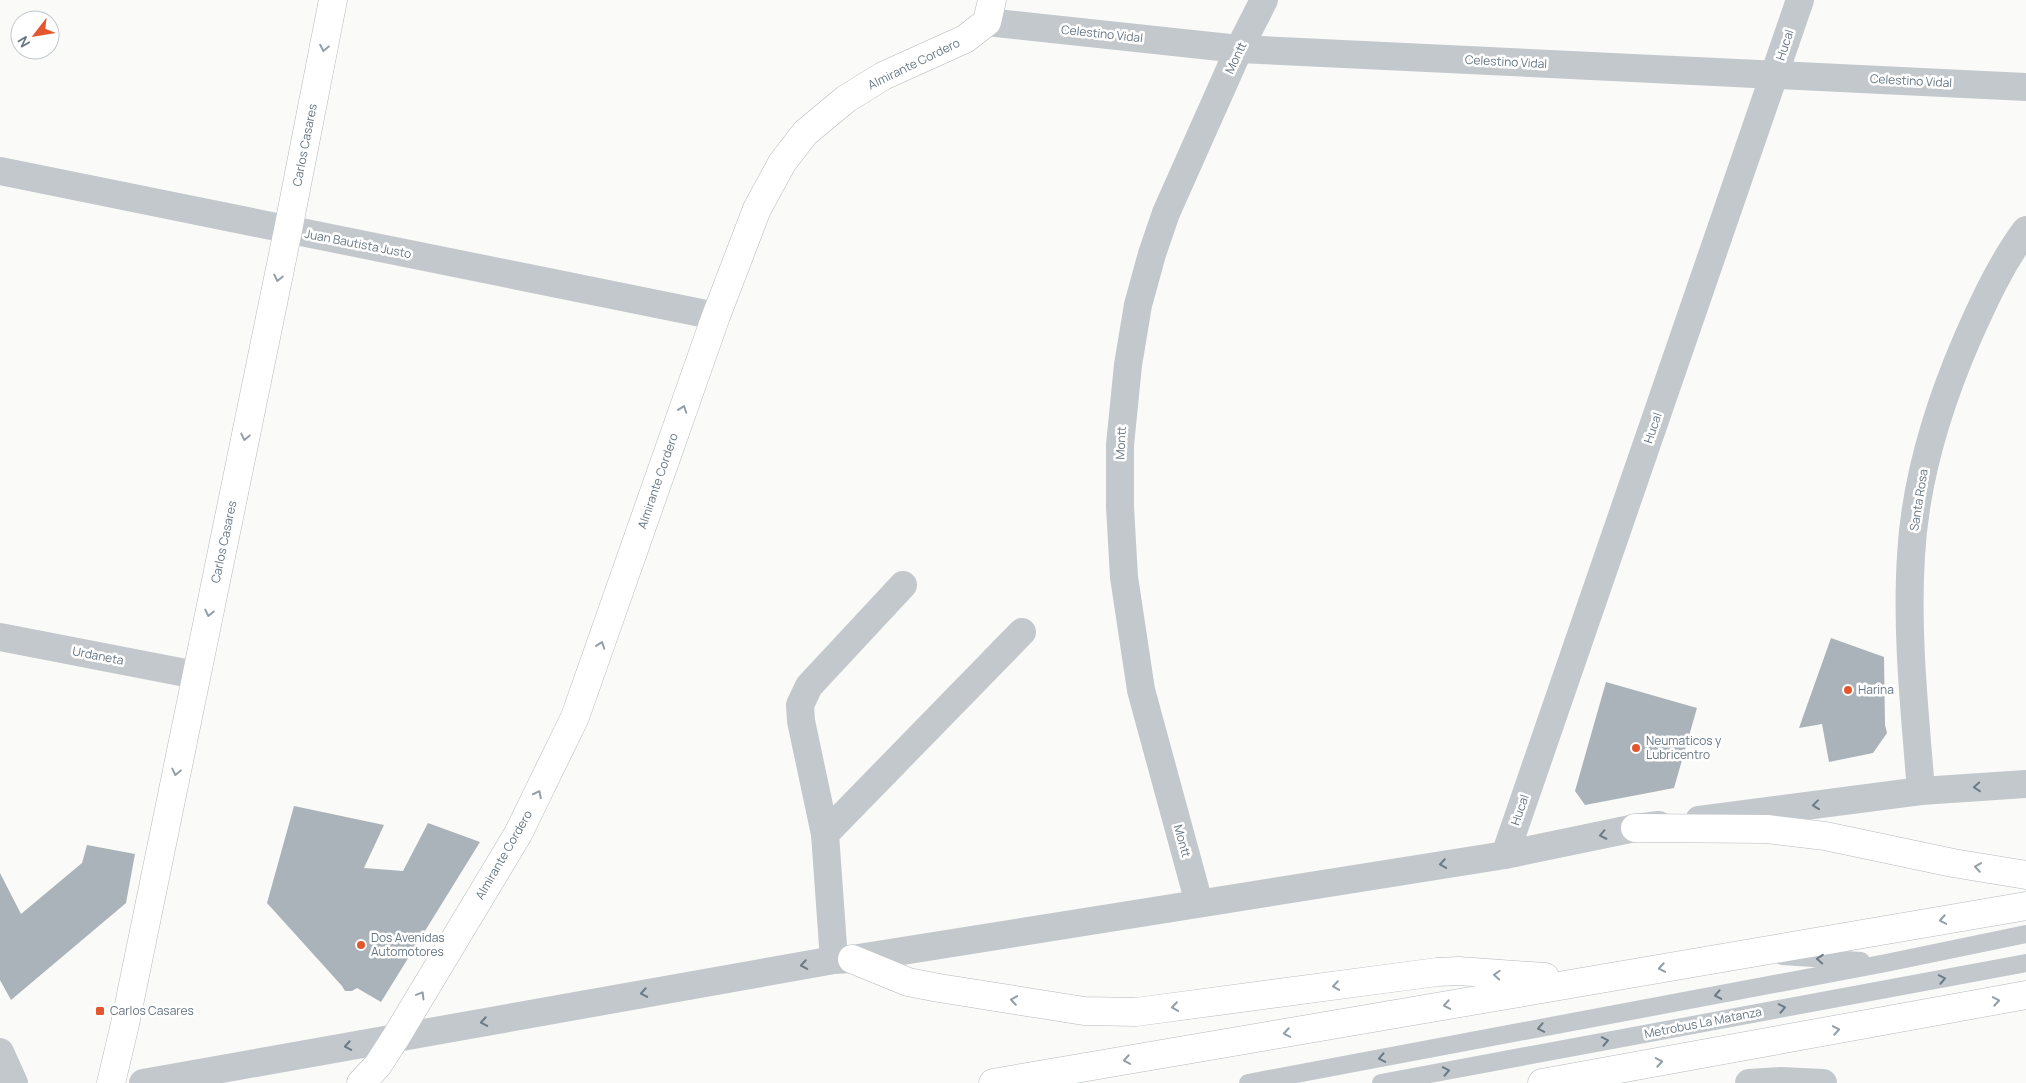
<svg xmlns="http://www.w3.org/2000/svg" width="2026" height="1083" viewBox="0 0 2026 1083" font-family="Manrope,sans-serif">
  <rect width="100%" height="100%" fill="#fafaf8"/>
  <g fill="#aab3b9">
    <path d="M1831,638L1884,657L1885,725L1887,733L1873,753L1829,762L1822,724L1799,728Z"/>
    <path d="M1606,682L1697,708L1674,788L1585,805L1575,791Z"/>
    <path d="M294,806L384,825L364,868L403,871L428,823L480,842L381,1002L357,988L352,991H345L342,986L267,903Z"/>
    <path d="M87,845L135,854L126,903L11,1000L0,980V873L21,914L82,863Z"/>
  </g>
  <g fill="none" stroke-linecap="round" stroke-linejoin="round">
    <g stroke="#b5babe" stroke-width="29">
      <g id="primary">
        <path d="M111,1083L125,1024L288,230L333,0"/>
        <path d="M361,1083L378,1065L396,1037L518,834L575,717L716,316L757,209L782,163L805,133L846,99L883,76L965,39L987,22L992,0"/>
      </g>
    </g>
    <g stroke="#b4b9bd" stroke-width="29">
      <g id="trunk">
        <path d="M1635,828L1767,829L1825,836L1953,863L2026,875"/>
        <path d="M852,959L908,982L939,988L1084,1011L1136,1012L1437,972L1459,971L1545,977"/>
        <path d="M993,1083L2026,906"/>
        <path d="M1542,1083L2026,995"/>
      </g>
    </g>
    <g stroke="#c3c8cc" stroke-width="18">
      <path d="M1782,956L1861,961"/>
      <path d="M1248,1083L1886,963L2026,934"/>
      <path d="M1381,1083L2026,963"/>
    </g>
    <g stroke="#c3c8cc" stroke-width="28">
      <path d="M987,22L1239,49L2026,87"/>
      <path d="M0,171L716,316"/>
      <path d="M0,637L196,675"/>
      <path d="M1921,791C1915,713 1906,634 1911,556C1915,480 1938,406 1968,337C1984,301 2002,262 2026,230"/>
      <path d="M825,834L1022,632"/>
      <path d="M1505,855L1800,0"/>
      <path d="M1199,903L1141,690L1124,577L1120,507V445L1128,365L1138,305L1152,254L1166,213L1239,49L1264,0"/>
      <path d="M834,960L825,834L801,721L800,705L809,686L903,585"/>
      <path d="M0,1052L14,1083"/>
    </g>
    <g stroke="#c3c8cc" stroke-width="28">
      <path d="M1699,820L1921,791L2026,784"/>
      <path d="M143,1083L834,960L852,959L1505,855L1635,828L1659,825"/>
      <path d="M1749,1083L1781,1081L1823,1083"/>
    </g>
    <use href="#primary" stroke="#fff" stroke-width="28"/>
    <use href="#trunk" stroke="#fff" stroke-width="28"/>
  </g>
  <defs><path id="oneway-chevron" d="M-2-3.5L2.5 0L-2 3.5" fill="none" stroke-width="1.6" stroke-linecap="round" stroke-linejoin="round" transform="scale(1.25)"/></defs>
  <g stroke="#939fa8">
    <use href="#oneway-chevron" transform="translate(324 48) rotate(101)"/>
    <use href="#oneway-chevron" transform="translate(278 278) rotate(102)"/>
    <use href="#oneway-chevron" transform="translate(683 409) rotate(-71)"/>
    <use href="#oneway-chevron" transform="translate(245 437) rotate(102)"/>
    <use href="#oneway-chevron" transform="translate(209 613) rotate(102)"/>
    <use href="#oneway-chevron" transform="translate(601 645) rotate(-71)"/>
    <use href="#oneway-chevron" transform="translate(176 772) rotate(102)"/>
    <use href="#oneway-chevron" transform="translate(538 794) rotate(-63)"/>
    <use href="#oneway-chevron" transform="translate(1978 867) rotate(-171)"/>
    <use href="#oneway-chevron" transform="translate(1943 920) rotate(170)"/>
    <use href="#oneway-chevron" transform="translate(1662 968) rotate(170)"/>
    <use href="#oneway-chevron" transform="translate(1497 975) rotate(-177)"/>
    <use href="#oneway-chevron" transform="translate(1336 986) rotate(172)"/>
    <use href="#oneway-chevron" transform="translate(421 995) rotate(-59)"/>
    <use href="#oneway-chevron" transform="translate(1014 1000) rotate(-171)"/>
    <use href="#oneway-chevron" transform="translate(1996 1001) rotate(-10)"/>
    <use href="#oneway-chevron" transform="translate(1447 1005) rotate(170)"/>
    <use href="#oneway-chevron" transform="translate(1175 1007) rotate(172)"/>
    <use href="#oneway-chevron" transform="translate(1836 1030) rotate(-10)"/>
    <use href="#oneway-chevron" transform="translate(1287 1033) rotate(170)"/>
    <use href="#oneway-chevron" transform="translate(1127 1060) rotate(170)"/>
    <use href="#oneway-chevron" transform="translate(1659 1062) rotate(-10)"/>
  </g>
  <g stroke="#6a7a87">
    <use href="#oneway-chevron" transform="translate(1977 787) rotate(176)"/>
    <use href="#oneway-chevron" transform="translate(1816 805) rotate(173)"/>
    <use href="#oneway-chevron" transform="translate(1603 835) rotate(168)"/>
    <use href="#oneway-chevron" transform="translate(1443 864) rotate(171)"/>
    <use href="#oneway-chevron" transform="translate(1820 959) rotate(-176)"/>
    <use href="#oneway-chevron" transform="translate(804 965) rotate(170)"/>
    <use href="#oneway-chevron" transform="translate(1942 979) rotate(-11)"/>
    <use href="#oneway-chevron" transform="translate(644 993) rotate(170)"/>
    <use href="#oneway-chevron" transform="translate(1718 995) rotate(169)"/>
    <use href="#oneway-chevron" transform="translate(1782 1008) rotate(-11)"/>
    <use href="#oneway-chevron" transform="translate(484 1022) rotate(170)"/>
    <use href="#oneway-chevron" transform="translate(1541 1028) rotate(169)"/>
    <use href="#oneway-chevron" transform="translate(1605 1041) rotate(-11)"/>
    <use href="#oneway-chevron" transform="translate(348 1046) rotate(170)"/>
    <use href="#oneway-chevron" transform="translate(1382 1058) rotate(169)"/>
    <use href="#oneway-chevron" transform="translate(1446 1071) rotate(-11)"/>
  </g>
  <g fill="#e4572e" stroke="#fff" stroke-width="2">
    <circle cx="1848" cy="690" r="5"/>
    <circle cx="1636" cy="748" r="5"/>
    <circle cx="361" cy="945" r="5"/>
    <rect x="95" y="1006" width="10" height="10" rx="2.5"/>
  </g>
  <g text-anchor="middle" stroke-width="5" stroke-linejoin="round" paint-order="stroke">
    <g font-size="12" fill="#657683" stroke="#fff">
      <text transform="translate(1102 34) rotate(6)" y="4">Celestino Vidal</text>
      <text transform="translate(1785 45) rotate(-72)" y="4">Hucal</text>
      <text transform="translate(1236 58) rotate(-65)" y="4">Montt</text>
      <text transform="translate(1506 62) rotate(3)" y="4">Celestino Vidal</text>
      <text transform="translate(914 64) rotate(-26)" y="4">Almirante Cordero</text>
      <text transform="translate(1911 81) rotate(3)" y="4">Celestino Vidal</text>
      <text transform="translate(305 145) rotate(-79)" y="4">Carlos Casares</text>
      <text transform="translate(358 244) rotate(11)" y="4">Juan Bautista Justo</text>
      <text transform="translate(1653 428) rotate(-71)" y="4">Hucal</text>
      <text transform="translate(1121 443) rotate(-87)" y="4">Montt</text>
      <text transform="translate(658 481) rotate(-71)" y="4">Almirante Cordero</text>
      <text transform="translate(1919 500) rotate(-81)" y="4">Santa Rosa</text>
      <text transform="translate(224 542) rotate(-78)" y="4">Carlos Casares</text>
      <text transform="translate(98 656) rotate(11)" y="4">Urdaneta</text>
      <text transform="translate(1520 810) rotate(-71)" y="4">Hucal</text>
      <text transform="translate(1182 841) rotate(75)" y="4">Montt</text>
      <text transform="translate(504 855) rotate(-60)" y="4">Almirante Cordero</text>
      <text transform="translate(1703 1023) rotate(-11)" y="4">Metrobus La Matanza</text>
    </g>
    <g font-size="12" fill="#657683" stroke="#fff" text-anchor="start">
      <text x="1858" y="694">Harina</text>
      <text x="1646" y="745">Neumaticos y<tspan x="1646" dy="14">Lubricentro</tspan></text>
      <text x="371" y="942">Dos Avenidas<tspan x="371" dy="14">Automotores</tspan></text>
      <text x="110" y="1015">Carlos Casares</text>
    </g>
  </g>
  <g transform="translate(35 35) rotate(239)"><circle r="24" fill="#ffffff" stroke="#c1c8cd"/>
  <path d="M0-4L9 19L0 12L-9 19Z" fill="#e4572e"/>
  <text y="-8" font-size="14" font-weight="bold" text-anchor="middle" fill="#657683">N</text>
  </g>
</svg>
